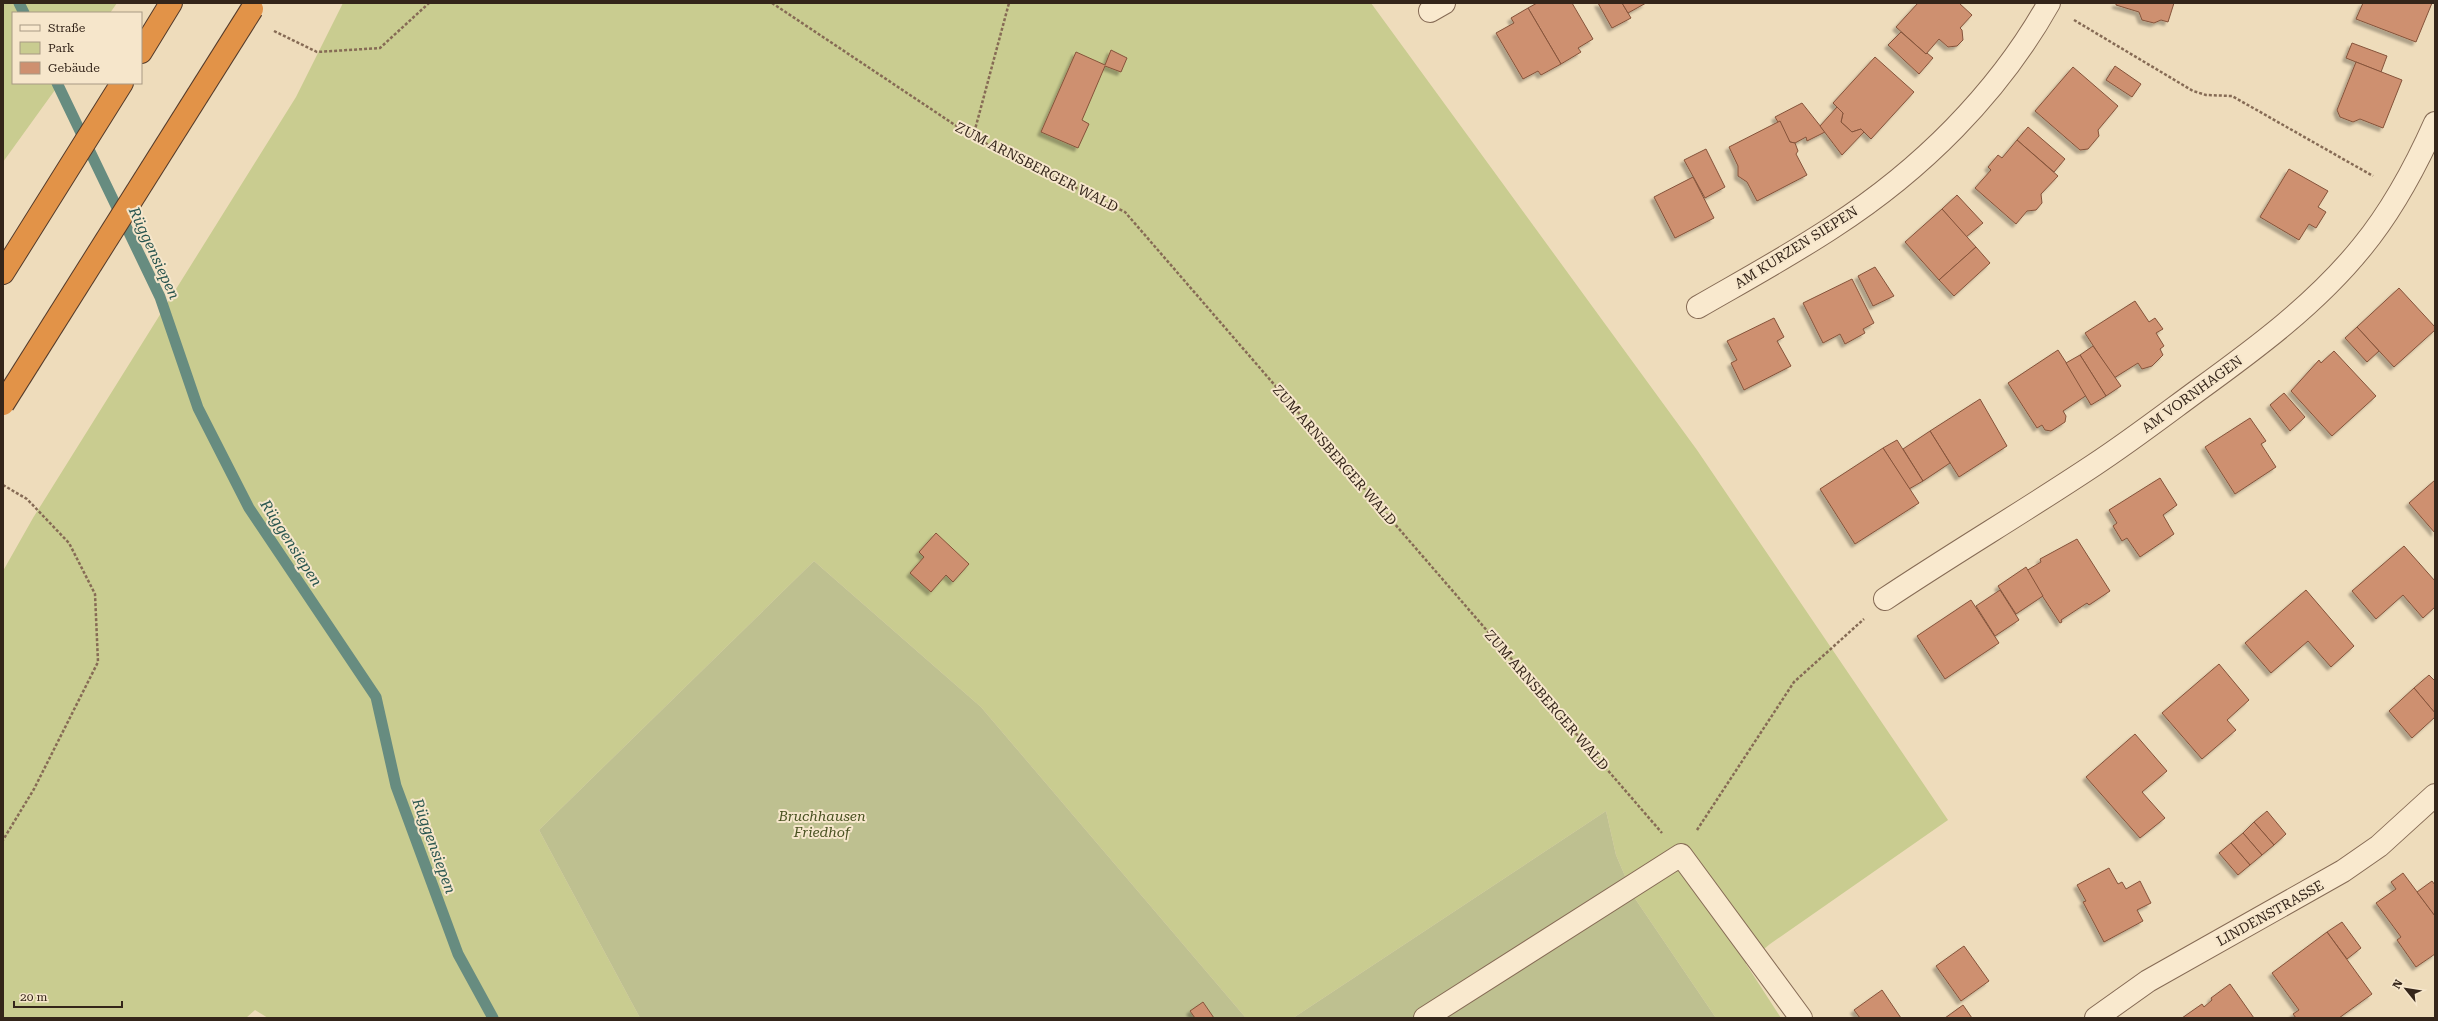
<svg xmlns="http://www.w3.org/2000/svg" width="2438" height="1021" viewBox="0 0 2438 1021" font-family="'Roboto Serif',serif">
  <defs>
    <filter id="shadow"><feDropShadow dx="-3.5" dy="3.5" stdDeviation="1" flood-color="#0004"/></filter>
  </defs>
  <rect width="100%" height="100%" fill="#eedcbb"/>
  <g fill="#c9cc90">
    <path d="M3,3H117L110,13H13V83H60L3,162Z"/>
    <path d="M343,3H1371L1697,450L1948,820L1770,944L1746,964L1781,1018H1716L1634,897L1616,855L1606,811L1293,1018H1246L981,707L814,561L539,830L640,1018H268L255,1010L246,1018H3V571L33,518L296,97Z"/>
  </g>
  <g fill="#bec090">
    <path d="M814,561L981,707L1246,1018H640L539,830Z"/>
    <path d="M1606,811L1616,855L1634,897L1716,1018H1293Z"/>
  </g>
  <g fill="none" stroke-linecap="round" stroke-linejoin="round">
    <g stroke="#678c80" stroke-width="11">
      <path d="M19,3L24,13"/>
      <path d="M57,83L160,297L198,408L249,508L376,697L396,786L458,954L493,1018"/>
    </g>
  </g>
  <g fill="#ce9070" stroke="#85533a" filter="url(#shadow)">
    <path d="M1537,3H1572L1593,39L1578,48L1581,52L1561,64L1528,8Z"/>
    <path d="M1598,3H1622L1631,18L1612,28Z"/>
    <path d="M1622,3H1646L1628,13Z"/>
    <path d="M1918,3H1959L1972,15L1960,28L1962,30L1963,40L1957,46L1948,47L1939,39L1926,54L1896,27Z"/>
    <path d="M2116,3H2174L2168,22L2161,20L2154,23L2142,20L2139,12L2116,5Z"/>
    <path d="M2363,3H2432L2416,42L2356,19Z"/>
    <path d="M1528,8L1561,64L1541,75L1538,71L1523,79L1496,33L1514,23L1511,18Z"/>
    <path d="M1901,32L1926,54L1927,53L1933,58L1919,74L1888,45Z"/>
    <path d="M2352,43L2387,56L2381,72L2346,58Z"/>
    <path d="M1111,50L1127,58L1121,72L1105,66L1082,120L1089,124L1078,148L1041,132L1076,52L1105,65Z"/>
    <path d="M1875,57L1914,92L1871,139L1861,129L1852,132L1841,122L1843,113L1833,103Z"/>
    <path d="M2356,62L2402,80L2383,128L2360,119L2353,122L2340,117L2337,110Z"/>
    <path d="M2115,66L2141,84L2132,97L2106,80Z"/>
    <path d="M2073,67L2118,106L2098,130L2099,136L2088,149L2080,150L2035,111Z"/>
    <path d="M1802,103L1825,132L1807,141L1806,137L1795,143L1790,142L1775,117Z"/>
    <path d="M1837,107L1843,113L1841,122L1852,132L1861,129L1864,132L1842,155L1820,126Z"/>
    <path d="M1780,121L1790,142L1795,143L1798,151L1796,154L1807,175L1757,201L1747,182L1738,176V166L1729,147Z"/>
    <path d="M2028,127L2065,159L2054,172L2017,140Z"/>
    <path d="M2017,140L2058,176L2041,194L2042,203L2036,210L2027,211L2016,224L1975,188L1991,170L1988,167L1998,155L2002,158Z"/>
    <path d="M1706,149L1725,187L1705,198L1684,160Z"/>
    <path d="M2289,169L2328,191L2318,207L2326,212L2316,228L2309,224L2299,240L2260,217Z"/>
    <path d="M1693,177L1714,218L1675,238L1654,197Z"/>
    <path d="M1957,195L1983,223L1966,237L1942,209Z"/>
    <path d="M1942,209L1976,247L1939,280L1905,242Z"/>
    <path d="M1976,247L1990,263L1954,296L1939,280Z"/>
    <path d="M1875,267L1894,296L1873,306L1858,276Z"/>
    <path d="M1852,279L1874,323L1863,329L1865,333L1845,344L1840,334L1823,343L1803,303Z"/>
    <path d="M2399,288L2435,327V330L2394,367L2357,327Z"/>
    <path d="M2135,301L2149,322L2155,318L2163,329L2156,333L2164,346L2160,349L2163,355L2152,366L2142,369L2138,363L2114,378L2085,333Z"/>
    <path d="M1774,318L1784,337L1777,341L1791,366L1744,390L1731,363L1737,360L1727,341Z"/>
    <path d="M2357,327L2379,351L2367,362L2345,338Z"/>
    <path d="M2093,346L2121,386L2106,396L2080,355Z"/>
    <path d="M2058,350L2087,395L2063,411L2066,416L2065,422L2051,431L2045,430L2042,425L2037,428L2008,383Z"/>
    <path d="M2334,351L2376,396L2332,436L2291,391L2319,360L2321,363Z"/>
    <path d="M2080,355L2106,396L2091,405L2066,363Z"/>
    <path d="M2284,393L2305,417L2290,431L2270,405Z"/>
    <path d="M1980,399L2007,446L1959,477L1930,431Z"/>
    <path d="M2250,418L2266,441L2261,444L2276,467L2235,494L2205,447Z"/>
    <path d="M1930,431L1950,463L1923,481L1903,449Z"/>
    <path d="M1897,440L1923,481L1909,489L1883,448Z"/>
    <path d="M1883,448L1919,503L1855,544L1820,489Z"/>
    <path d="M2160,478L2177,505L2163,515L2174,534L2140,557L2127,538L2122,541L2113,526L2117,523L2109,510Z"/>
    <path d="M2435,480V533L2409,503Z"/>
    <path d="M936,533L969,564L953,582L946,575L931,592L910,573L924,557L919,552Z"/>
    <path d="M2077,539L2110,591L2089,605L2087,603L2061,620L2062,622L2060,623L2026,571L2041,562L2040,559Z"/>
    <path d="M2404,546L2435,581V607L2423,618L2403,595L2376,619L2352,591Z"/>
    <path d="M2026,567L2043,596L2016,614L1998,586Z"/>
    <path d="M2000,590L2019,620L1995,636L1976,606Z"/>
    <path d="M2306,590L2354,646L2331,667L2308,641L2271,673L2245,643Z"/>
    <path d="M1971,600L1999,643L1945,679L1917,636Z"/>
    <path d="M2219,664L2249,700L2227,720L2236,730L2202,759L2162,713Z"/>
    <path d="M2429,675L2435,681V713L2414,688Z"/>
    <path d="M2414,688L2435,713V717L2412,738L2389,711Z"/>
    <path d="M2135,734L2167,771L2142,792L2165,818L2140,838L2086,777Z"/>
    <path d="M2267,811L2286,834L2274,845L2254,822Z"/>
    <path d="M2254,822L2274,845L2262,855L2243,833Z"/>
    <path d="M2243,833L2262,855L2250,865L2231,843Z"/>
    <path d="M2231,843L2250,865L2238,875L2219,853Z"/>
    <path d="M2109,868L2118,884L2122,882L2126,889L2140,881L2151,903L2137,910L2143,921L2104,942L2083,902L2086,901L2077,885Z"/>
    <path d="M2403,873L2435,916V954L2416,967L2397,940L2401,937L2376,903L2396,889L2391,882Z"/>
    <path d="M2432,881L2435,885V916L2417,892Z"/>
    <path d="M2342,922L2361,948L2347,959L2327,932Z"/>
    <path d="M2327,932L2372,994L2339,1018H2296L2293,1014L2299,1010L2272,973Z"/>
    <path d="M1964,946L1989,981L1961,1001L1936,966Z"/>
    <path d="M2230,984L2254,1018H2182L2202,1004L2204,1007L2212,1000L2211,998Z"/>
    <path d="M1882,990L1901,1018H1860L1854,1010Z"/>
    <path d="M1203,1002L1214,1018H1195L1190,1011Z"/>
    <path d="M1963,1005L1972,1018H1945Z"/>
  </g>
  <g fill="none" stroke-linecap="round" stroke-linejoin="round">
    <g stroke="#866b55" stroke-width="24">
      <g id="minor">
        <path d="M1430,11L1444,3"/>
        <path d="M1698,307C1743,281 1789,256 1833,227C1920,171 1998,94 2049,3"/>
        <path d="M1885,599C1954,553 2025,511 2094,465C2129,442 2163,416 2197,391C2255,349 2316,304 2362,247C2393,209 2415,168 2435,123"/>
        <path d="M1425,1018L1681,855L1801,1018"/>
        <path d="M2096,1018L2148,981L2343,871L2379,846L2435,795"/>
      </g>
    </g>
    <g stroke="#533a2a" stroke-width="24">
      <g id="highway">
        <path d="M141,52L171,3"/>
        <path d="M3,273L122,83"/>
      </g>
    </g>
    <g stroke="#866b55" stroke-width="2.5" stroke-dasharray="3 2" stroke-linecap="butt">
      <path d="M772,3L973,137L1125,212L1662,833"/>
      <path d="M2074,20L2193,91L2206,95L2232,96L2373,176"/>
      <path d="M274,31L317,52L380,48L429,3"/>
      <path d="M973,137L1009,3"/>
      <path d="M3,485L27,499L69,543L95,594L98,662L34,789L3,840"/>
      <path d="M1697,830L1794,682L1864,619"/>
    </g>
    <use href="#minor" stroke="#f9e9ce" stroke-width="22"/>
    <use href="#highway" stroke="#e29348" stroke-width="22"/>
    <g stroke="#533a2a" stroke-width="24" stroke-linecap="butt">
      <path id="highway-bridge" d="M3,404L252,9"/>
    </g>
    <use href="#highway-bridge" stroke="#e29348" stroke-width="22"/>
  </g>
  <g text-anchor="middle" stroke-width="4" stroke-linejoin="round" paint-order="stroke">
    <g font-size="14" fill="#34251a" stroke="#f6e6cb">
      <text transform="translate(1037 167) rotate(27)" y="5">ZUM ARNSBERGER WALD</text>
      <text transform="translate(1796 247) rotate(-32)" y="5">AM KURZEN SIEPEN</text>
      <text transform="translate(2192 394) rotate(-36)" y="5">AM VORNHAGEN</text>
      <text transform="translate(1335 455) rotate(49)" y="5">ZUM ARNSBERGER WALD</text>
      <text transform="translate(1547 700) rotate(49)" y="5">ZUM ARNSBERGER WALD</text>
      <text transform="translate(2270 913) rotate(-29)" y="5">LINDENSTRASSE</text>
    </g>
    <g font-size="14" font-style="italic" fill="#485120" stroke="#f6e6cb">
      <text x="822" y="821">Bruchhausen<tspan x="822" dy="16">Friedhof</tspan></text>
    </g>
    <g font-size="15" font-style="italic" fill="#29554f" stroke="#f6e6cb">
      <text transform="translate(154 253) rotate(65)" y="5">Rüggensiepen</text>
      <text transform="translate(291 543) rotate(57)" y="5">Rüggensiepen</text>
      <text transform="translate(434 846) rotate(70)" y="5">Rüggensiepen</text>
    </g>
  </g>
  <rect width="2438" height="1021" fill="none" stroke="#34251a" stroke-width="8"/>
  <rect x="12" y="12" width="130" height="72" fill="#f6e6cb" stroke="#a89984"/>
  <rect x="20" y="25" width="20" height="6" fill="#f9e9ce" stroke="#a89984"/>
  <text x="48" y="32" font-size="12" fill="#34251a">Straße</text>
  <rect x="20" y="42" width="20" height="12" fill="#c9cc90" stroke="#a89984"/>
  <text x="48" y="52" font-size="12" fill="#34251a">Park</text>
  <rect x="20" y="62" width="20" height="12" fill="#ce9070" stroke="#a89984"/>
  <text x="48" y="72" font-size="12" fill="#34251a">Gebäude</text>
  <g transform="translate(2406 989) rotate(300)" stroke="#f6e6cb" stroke-width="3" paint-order="stroke">
  <path d="M0-3L7 15L0 10L-7 15Z" fill="#34251a"/>
  <text y="-6" font-size="11" font-weight="bold" text-anchor="middle" fill="#34251a">N</text>
  </g>
  <path d="M14 1001v6h108v-6" fill="none" stroke="#34251a" stroke-width="2"/>
  <text x="20" y="1001" font-size="12" fill="#34251a" stroke="#f6e6cb" stroke-width="3" paint-order="stroke">20 m</text>
</svg>
